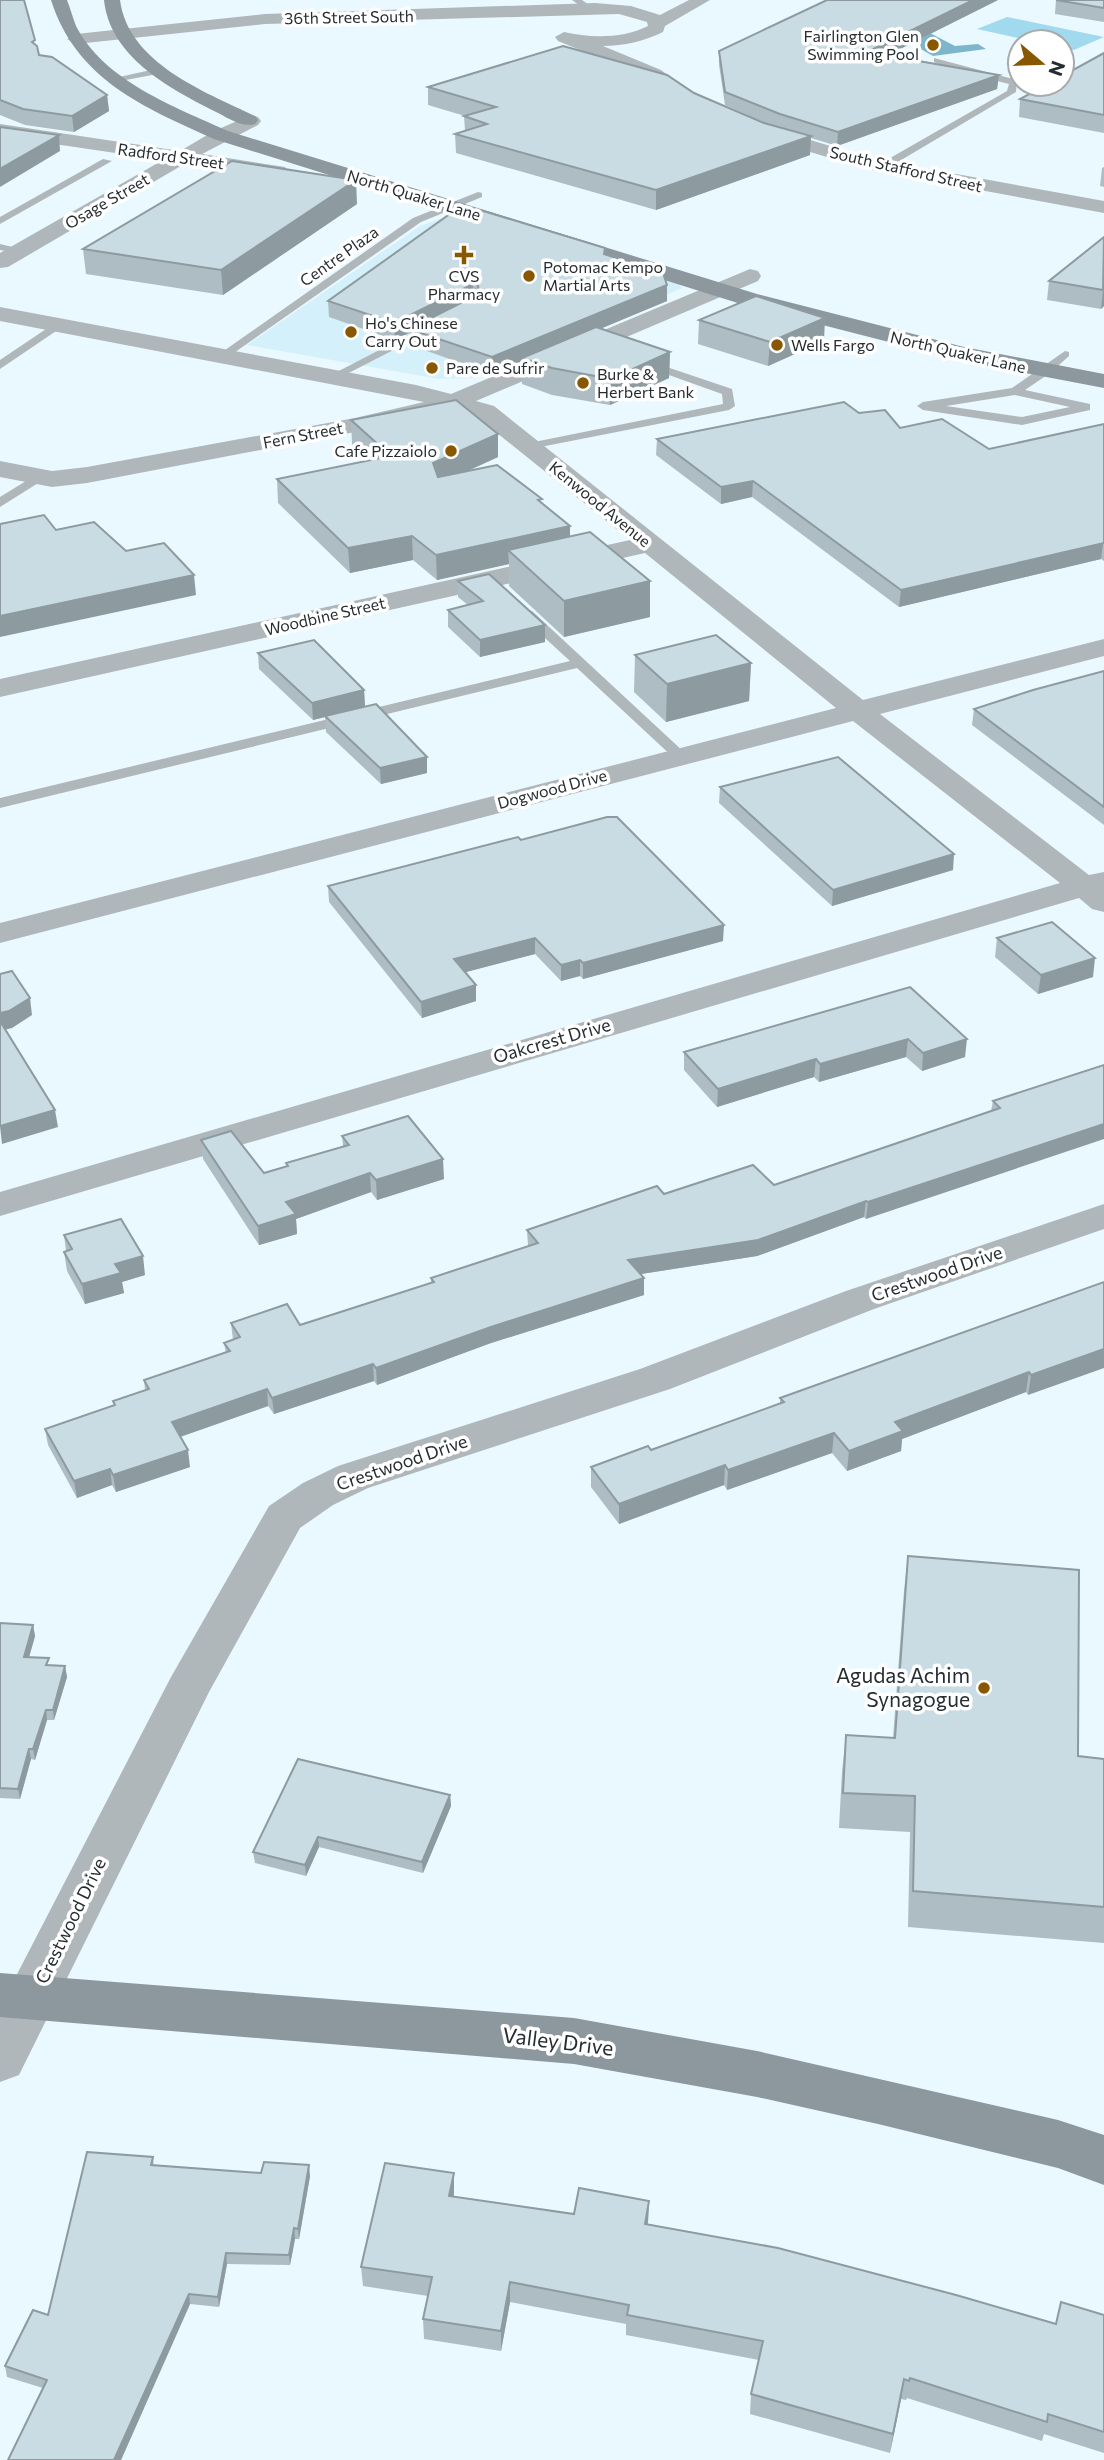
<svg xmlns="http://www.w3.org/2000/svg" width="1104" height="2460" viewBox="0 0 1104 2460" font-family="Commissioner,sans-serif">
  <rect width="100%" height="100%" fill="#eaf9ff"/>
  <path fill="#d4f0fa" d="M453,214L679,284L682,288L472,378L439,379L247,345L420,226Z"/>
  <path fill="#a1daef" d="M1007,17L1104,37L1074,50L1062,48V42H1036L977,29Z"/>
  <path fill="#7db6ca" d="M928,32L955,46L978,44L986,49L933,56L898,36Z"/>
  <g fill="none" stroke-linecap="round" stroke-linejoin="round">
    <g fill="#afb7ba" fill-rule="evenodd">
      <path d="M572,0H582L592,7L585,9Z"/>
      <path d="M934,58L1017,80L1016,92L886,169H878V165L1007,91L1009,84L949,69L934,62Z"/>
      <path d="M160,68L163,69V73L115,82L110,79Z"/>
      <path d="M103,159L112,161L0,224V217Z"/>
      <path d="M478,192L482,193V197L421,222L228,357L218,355L413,218Z"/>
      <path d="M0,244L25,250L20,253L0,250Z"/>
      <path d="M55,323L65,325L0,369V360Z"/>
      <path d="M430,324L440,326L339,378L329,376Z"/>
      <path d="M1065,351L1069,352V356L1050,373L1025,390L1090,404V410L1022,425L923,410L917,406L923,402L1012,388ZM1015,395L1070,407L1022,417L946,406Z"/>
      <path d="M641,361H649L732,389L735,406L729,410L525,450L523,447L529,443L723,404L722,394L641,365Z"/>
      <path d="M39,473L43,474V480L0,507V497Z"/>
      <path d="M527,610L532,611L685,753L688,756L685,759H675L577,668L0,808V798L570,661L522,617L520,614Z"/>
    </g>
    <g fill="#afb7ba" fill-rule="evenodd">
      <path d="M689,0H710L665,26L663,32C644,41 624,46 603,46L661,70L686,89L677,95L649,78L558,41L555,37L564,32C590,38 622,39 648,26L647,22L619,14L265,24L76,44L67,39L76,34L265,14L595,3L631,6L660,15Z"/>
      <path d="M251,115L258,117L261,121L258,125L202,154L285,167L288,171L285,175L278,177L186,163L8,267L0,268V253L163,160L0,136V124L180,151L214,131Z"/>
      <path d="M762,125L869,158L1104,201V213L866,169L755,135L752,131Z"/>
      <path d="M750,269L758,271L761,276L758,281L476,401L494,406L863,700L1104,639V656L880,714L1089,875L1104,872V912L1092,909L1079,898L0,1216V1192L1060,883L853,721L0,943V923L836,708L645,553L0,697V679L630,540L476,416L452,409L355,432L87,483L52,487L0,477V461L52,471L87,467L355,418L424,402L0,321V307L416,385L451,394Z"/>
      <path d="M1104,1204V1229L874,1309L670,1389L368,1488L333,1505L300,1528L209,1692L19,2075L0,2082V2007L171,1677L269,1506L303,1483L338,1466L640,1369L846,1291Z"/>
    </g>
    <g fill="#8c989d" fill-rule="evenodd">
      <path d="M51,0H67C70,8 73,18 76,26C104,81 175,107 228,131L757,294L964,347L1104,374V388L963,361L741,304L214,139C143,107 76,79 51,0Z"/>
      <path d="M104,0H120C128,63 205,92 255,116L258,120L255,124C241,128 227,117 214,111C169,88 110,57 104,0Z"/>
      <path d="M0,1973L574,2018L757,2051L1058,2120L1104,2135V2185L1058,2168L878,2124L757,2097L574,2064L0,2017Z"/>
    </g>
  </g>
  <g fill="#aebdc3">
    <path d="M0,0L36,45L39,55L107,95L109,111L74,132L25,125L0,115Z"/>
    <path d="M998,0L886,56L999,75L997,89L837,146L811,138L810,155L656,210L456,153L455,134L465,131L464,116H465L428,105V87L694,93L767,124L725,105L719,65V51Z"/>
    <path d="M1056,0H1104V22L1055,14Z"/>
    <path d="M1104,53V133L1019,117L1020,99Z"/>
    <path d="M1104,167V187L1100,186L1102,168Z"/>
    <path d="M357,204L223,295L86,274L83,249Z"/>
    <path d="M1104,237V306L1101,309L1047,300L1049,281Z"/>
    <path d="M605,255L667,285V301L601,328L670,352L669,378L610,405L552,395L522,384V362L492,374L410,345L409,333L395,340L329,317L328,301Z"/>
    <path d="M699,320L824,341L768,366L698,344Z"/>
    <path d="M859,413L900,428L989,449L1104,424V561L1101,559L899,607L752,497L721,504L656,455L657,439Z"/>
    <path d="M351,420L498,434V457L468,471L542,503L570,537L650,581V617L564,637L509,586V564L437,580L413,560L350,573L278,503L277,479L371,460L352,444Z"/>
    <path d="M458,581L545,625V642L480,657L448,627V610L468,605L458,597Z"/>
    <path d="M258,653L364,690L365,706L427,773L381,784L326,732L325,717L313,720L259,669Z"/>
    <path d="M635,655L751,663L749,701L666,722L634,692Z"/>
    <path d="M1104,671V825L972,725L974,709Z"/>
    <path d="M720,787L953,870L832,906L719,803Z"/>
    <path d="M521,840L723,941L583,979L580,976L561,981L535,954L465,972L476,985V1001L422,1018L329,902L328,886Z"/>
    <path d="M997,938L1093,977L1038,994L995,957Z"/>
    <path d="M910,987L965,1057L922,1071L906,1057L819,1082L814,1077L717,1107L684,1070V1052Z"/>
    <path d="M1104,1065L866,1219L864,1217L757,1256L641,1274L644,1295L491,1343L377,1385L374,1381L274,1414L268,1406L180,1437L190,1467L116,1492L112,1485L77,1498L48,1445L45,1429L114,1406L113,1401L145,1390L144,1380L226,1353L224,1343L233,1340L231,1323L300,1325L431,1283V1278L528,1246L527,1230L664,1194L774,1185L991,1111L993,1101Z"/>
    <path d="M342,1136L444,1179L377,1200L371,1192L296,1219L297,1234L259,1245L203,1159L201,1140L264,1173L286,1166V1163L343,1146Z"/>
    <path d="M64,1235L145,1275L122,1282L124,1293L85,1304L67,1271L64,1252L66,1251Z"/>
    <path d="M1063,1296L1028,1395L1026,1392L902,1439L901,1451L847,1471L832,1453L727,1490L724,1485L619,1524L591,1487V1467L651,1450L780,1404V1398Z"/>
    <path d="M908,1556L1078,1756L1104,1759V1943L908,1927L910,1832L839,1828L842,1771L846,1735L893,1738L904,1591Z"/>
    <path d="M0,1623L33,1625L35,1636L29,1657L50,1665L65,1666L67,1677L54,1720H47L35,1760L31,1759L20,1799L0,1798Z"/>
    <path d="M450,1795L451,1806L423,1873L319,1847L306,1876L255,1863L253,1852Z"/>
    <path d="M153,2157L154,2166L310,2176L299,2239H295L290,2265L227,2264L219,2307L190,2304L121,2460H8L43,2388L7,2377L5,2366L48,2315Z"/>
    <path d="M454,2173V2197L574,2214L649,2201L648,2224L1056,2324L1104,2315V2453L1044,2434L1042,2441L907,2398L906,2400L901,2399L890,2453L750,2414L751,2394L759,2360L626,2335V2324L510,2302L501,2351L424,2339L423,2319L428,2296L363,2286L361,2267Z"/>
  </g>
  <g fill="#8d9a9f">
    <path d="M973,0H998L866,66L867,52Z"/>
    <path d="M999,75L997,89L837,146L838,132Z"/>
    <path d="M107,95L109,111L74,132L72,116Z"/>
    <path d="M59,135L60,151L0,187V169Z"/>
    <path d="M811,136L810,155L656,210V190Z"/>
    <path d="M356,180L357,204L223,295L221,270Z"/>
    <path d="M473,284V301L409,329V333L395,340L394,323Z"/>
    <path d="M667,285V301L526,360L522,358V362L492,374V357Z"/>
    <path d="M1104,289V306L1101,309L1103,290Z"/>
    <path d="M825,318L824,341L768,366L770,342Z"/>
    <path d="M670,352L669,378L610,405L611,379Z"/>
    <path d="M498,434V457L434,486L433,463Z"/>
    <path d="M753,481L752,497L721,504V487Z"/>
    <path d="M570,526V551L508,550L509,564L437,580L436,555Z"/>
    <path d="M412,536L413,560L350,573L348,548Z"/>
    <path d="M1103,543L1101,559L899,607L901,590Z"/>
    <path d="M194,575L196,595L0,637V616Z"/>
    <path d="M650,581V617L564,637V601Z"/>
    <path d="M545,625V642L480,657V640Z"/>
    <path d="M751,663L749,701L666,722L667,684Z"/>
    <path d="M364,690L365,707L313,720L312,703Z"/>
    <path d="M427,757V773L381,784L380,768Z"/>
    <path d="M954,854L953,870L832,906L833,890Z"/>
    <path d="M724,925L723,941L583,979V963Z"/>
    <path d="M535,938V954L455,975L454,959Z"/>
    <path d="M1095,958L1093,977L1038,994L1041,975Z"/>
    <path d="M580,960V976L561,981V965Z"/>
    <path d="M476,985V1001L422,1018L421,1002Z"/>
    <path d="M30,998L32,1015L12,1028L0,1031V1013Z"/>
    <path d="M908,1039L906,1057L819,1082L820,1064Z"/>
    <path d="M967,1039L965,1057L922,1071L923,1053Z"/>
    <path d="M816,1059L814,1077L717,1107L718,1089Z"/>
    <path d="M55,1110L58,1127L2,1144L0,1126Z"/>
    <path d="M1104,1124V1139L866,1219L868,1202Z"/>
    <path d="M443,1159L444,1179L377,1200L376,1180Z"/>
    <path d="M370,1173L371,1192L296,1219L297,1234L259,1245L258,1226L286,1202Z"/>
    <path d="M866,1201L864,1217L757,1256L628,1276V1260Z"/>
    <path d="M143,1256L145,1275L122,1282L124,1293L85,1304L82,1284L115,1264Z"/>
    <path d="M644,1278V1295L491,1343L377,1385L376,1368L491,1327Z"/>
    <path d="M1104,1349V1368L1028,1395L1031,1375Z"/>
    <path d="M373,1364L374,1381L274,1414L272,1398Z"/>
    <path d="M1029,1372L1026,1392L902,1439L901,1451L847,1471L849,1451L895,1422Z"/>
    <path d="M267,1389L268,1406L174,1439L172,1422Z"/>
    <path d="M834,1433L832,1453L727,1490L728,1470Z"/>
    <path d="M188,1450L190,1467L116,1492L113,1475Z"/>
    <path d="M725,1465L724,1485L619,1524V1504Z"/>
    <path d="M110,1469L112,1485L77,1498L74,1481Z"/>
    <path d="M33,1625L35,1636L26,1668L24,1657Z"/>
    <path d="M65,1666L67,1677L54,1720L53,1710Z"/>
    <path d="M46,1710L47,1720L35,1760L33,1749Z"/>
    <path d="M29,1749L31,1759L20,1799L18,1789Z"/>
    <path d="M450,1795L451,1806L423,1873L422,1862Z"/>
    <path d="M318,1837L319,1847L306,1876L305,1865Z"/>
    <path d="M309,2165L310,2176L299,2239L298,2229Z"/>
    <path d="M454,2173V2193L450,2216L449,2196Z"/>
    <path d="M649,2201L648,2221L644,2244L645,2224Z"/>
    <path d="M294,2228L295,2239L290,2265L289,2255Z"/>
    <path d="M226,2253L227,2264L219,2307L218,2297Z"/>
    <path d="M510,2282V2302L501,2351V2331Z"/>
    <path d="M189,2294L190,2304L121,2460H114Z"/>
    <path d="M904,2379L901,2399L890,2453L893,2434Z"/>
  </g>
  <g fill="#cadce3" stroke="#8d9a9f" stroke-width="2">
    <path d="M0,0H24L35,40L32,42L37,46L39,55L52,57L107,95L72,116L23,109L0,100Z"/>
    <path d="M827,0H973L867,52L999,75L838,132L780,114L725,92L719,51Z"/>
    <path d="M1056,0H1104V8Z"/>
    <path d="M563,46L667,75L694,93L764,123L811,136L656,190L455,134L487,124L464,116L496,107L428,87Z"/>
    <path d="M1104,53V115L1020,99L1048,84H1062V76Z"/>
    <path d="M0,127L59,135L0,169Z"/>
    <path d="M232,161L356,180L221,270L83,249Z"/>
    <path d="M480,210L605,248L604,254L663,273L667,285L492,357L409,329L479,294L478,285L473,284L394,323L328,301L454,211Z"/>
    <path d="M1104,237L1103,290L1049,281Z"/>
    <path d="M756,296L825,318L770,342L699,320Z"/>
    <path d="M596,327L670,352L611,379L552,368L522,358Z"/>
    <path d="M456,400L498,434L433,463L438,477L497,465L542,499L538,500L570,526L436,555L412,536L348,548L277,479L391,456L351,420Z"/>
    <path d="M844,402L859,413L885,410L900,428L942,419L989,449L1104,424V543L901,590L753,481L721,487L657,439Z"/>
    <path d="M44,515L56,530L94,522L126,551L164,543L194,575L0,616V524Z"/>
    <path d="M590,532L650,581L564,601L508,550Z"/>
    <path d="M489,574L545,625L480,640L448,610L483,601L458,581Z"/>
    <path d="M716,635L751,663L667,684L635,655Z"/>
    <path d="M314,640L364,690L312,703L258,653Z"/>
    <path d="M1104,671V807L974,709L1033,690Z"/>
    <path d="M376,704L427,757L380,768L325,716Z"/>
    <path d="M838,757L954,854L833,890L720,787Z"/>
    <path d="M607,817H617L724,925L583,963L580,960L561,965L535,938L454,959L476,985L421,1002L328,886L518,837L521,840Z"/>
    <path d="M1052,922L1095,958L1041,975L997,938Z"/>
    <path d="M12,971L30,998L9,1011L0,1013V974Z"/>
    <path d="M910,987L967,1039L923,1053L908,1039L820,1064L816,1059L718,1089L684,1052Z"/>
    <path d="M0,1021L55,1110L0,1126Z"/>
    <path d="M1104,1065V1124L868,1202L866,1201L758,1240L628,1260L644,1278L491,1327L376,1368L373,1364L272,1398L267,1389L172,1422L188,1450L113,1475L110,1469L74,1481L45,1429L115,1405L113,1401L149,1389L144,1380L230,1351L224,1343L240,1337L231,1323L287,1304L300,1325L434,1282L431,1278L538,1243L527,1230L657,1186L664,1194L753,1165L774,1185L1000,1108L993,1101Z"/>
    <path d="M408,1116L443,1159L376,1180L370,1173L286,1202L296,1214L258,1226L201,1140L231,1131L264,1173L288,1166L286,1163L349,1145L342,1136Z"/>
    <path d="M121,1219L143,1256L115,1264L121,1273L82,1284L64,1252L72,1249L64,1235Z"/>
    <path d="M1104,1282V1349L1031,1375L1029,1372L895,1422L903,1431L849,1451L834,1433L728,1470L725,1465L619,1504L591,1467L648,1446L651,1450L784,1402L780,1398Z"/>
    <path d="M908,1556L1079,1570L1078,1756L1104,1759V1907L913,1891L915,1796L843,1793L846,1735L895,1738Z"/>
    <path d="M0,1623L33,1625L24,1657L49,1658L46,1665L65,1666L53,1710H46L33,1749H29L18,1789L0,1788Z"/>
    <path d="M298,1759L450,1795L422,1862L318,1837L305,1865L253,1852Z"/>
    <path d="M87,2152L153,2157L151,2165L261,2173L264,2162L309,2165L298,2229L294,2228L289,2255L226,2253L218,2297L189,2294L114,2460H8L47,2380L5,2366L33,2310L48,2315Z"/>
    <path d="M385,2163L454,2173L449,2196L574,2214L579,2188L649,2201L645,2224L778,2248L956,2295L1056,2324L1061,2302L1104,2315V2432L1048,2414L1047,2422L910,2378L909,2381L904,2379L893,2434L751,2394L763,2341L627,2315L629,2305L510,2282L501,2331L423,2319L432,2277L361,2267Z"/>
  </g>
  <g fill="#885700" stroke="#fff" stroke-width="2.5">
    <circle cx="933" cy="45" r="7"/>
    <path d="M460.5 244.5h7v7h7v7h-7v7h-7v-7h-7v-7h7z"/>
    <circle cx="529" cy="276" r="7"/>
    <circle cx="351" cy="332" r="7"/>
    <circle cx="777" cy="345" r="7"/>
    <circle cx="432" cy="368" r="7"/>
    <circle cx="583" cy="383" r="7"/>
    <circle cx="451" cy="451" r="7"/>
    <circle cx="984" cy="1688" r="7"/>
  </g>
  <g text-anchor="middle" stroke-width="7" stroke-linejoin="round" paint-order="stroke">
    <g font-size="16" fill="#262d30" stroke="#fff">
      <text transform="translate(349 17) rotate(-1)" y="6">36th Street South</text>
      <text transform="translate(171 156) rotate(8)" y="6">Radford Street</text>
      <text transform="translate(906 169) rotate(13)" y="6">South Stafford Street</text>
      <text transform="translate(414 195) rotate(17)" y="6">North Quaker Lane</text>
      <text transform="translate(107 201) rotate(-30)" y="6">Osage Street</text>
      <text transform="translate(339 256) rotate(-35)" y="6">Centre Plaza</text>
      <text transform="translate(958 352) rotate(13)" y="6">North Quaker Lane</text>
      <text transform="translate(303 435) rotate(-11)" y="6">Fern Street</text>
      <text transform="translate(600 504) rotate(39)" y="6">Kenwood Avenue</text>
      <text transform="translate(325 616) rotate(-13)" y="6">Woodbine Street</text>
      <text transform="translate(552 789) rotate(-15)" y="6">Dogwood Drive</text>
    </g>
    <g font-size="16" fill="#262d30" stroke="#fff" text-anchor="start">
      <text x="919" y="42" text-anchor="end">Fairlington Glen<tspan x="919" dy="18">Swimming Pool</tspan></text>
      <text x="543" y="273">Potomac Kempo<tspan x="543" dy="18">Martial Arts</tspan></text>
      <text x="464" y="282" text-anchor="middle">CVS<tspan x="464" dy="18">Pharmacy</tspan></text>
      <text x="365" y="329">Ho's Chinese<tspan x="365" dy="18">Carry Out</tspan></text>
      <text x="791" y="351">Wells Fargo</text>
      <text x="446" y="374">Pare de Sufrir</text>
      <text x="597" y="380">Burke &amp;<tspan x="597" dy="18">Herbert Bank</tspan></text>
      <text x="437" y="457" text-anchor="end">Cafe Pizzaiolo</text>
    </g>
    <g font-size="18" fill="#262d30" stroke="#fff">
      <text transform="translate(552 1041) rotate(-16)" y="6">Oakcrest Drive</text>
      <text transform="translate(937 1274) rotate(-19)" y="6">Crestwood Drive</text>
      <text transform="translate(402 1463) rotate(-19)" y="6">Crestwood Drive</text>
      <text transform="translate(71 1921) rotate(-64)" y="6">Crestwood Drive</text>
    </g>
    <g font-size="21" fill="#262d30" stroke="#fff" text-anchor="end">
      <text x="970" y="1683">Agudas Achim<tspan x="970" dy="24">Synagogue</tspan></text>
    </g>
    <g font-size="21" fill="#262d30" stroke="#fff">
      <text transform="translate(558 2042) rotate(7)" y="7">Valley Drive</text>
    </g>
  </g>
  <g transform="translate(1041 63) rotate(109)"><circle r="33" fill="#ffffff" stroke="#a8abac" stroke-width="2"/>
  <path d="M0-5L12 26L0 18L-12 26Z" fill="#885700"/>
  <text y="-10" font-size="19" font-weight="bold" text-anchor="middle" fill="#262d30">N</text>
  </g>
</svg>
